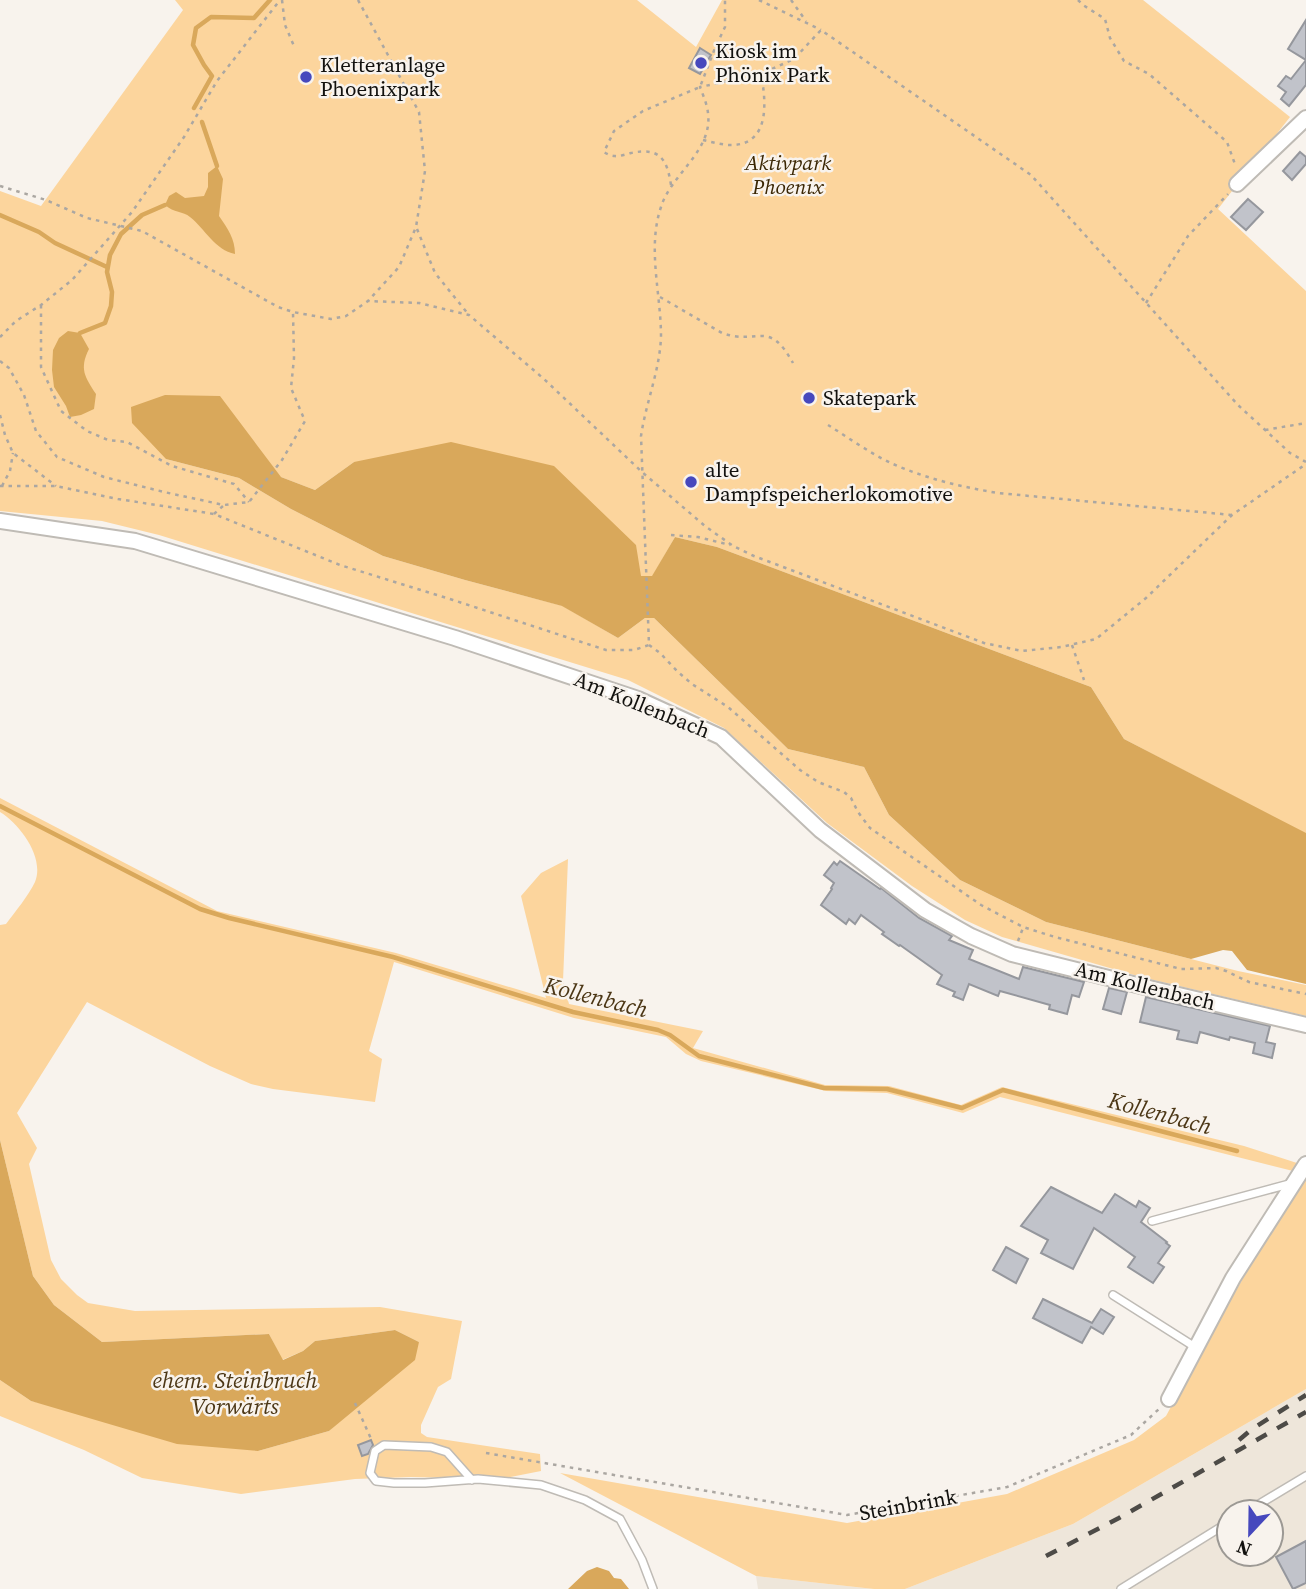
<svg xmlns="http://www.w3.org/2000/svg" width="1306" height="1589" viewBox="0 0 1306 1589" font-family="'Source Serif 4',serif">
  <rect width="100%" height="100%" fill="#f8f3ed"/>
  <g fill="#eee6da" fill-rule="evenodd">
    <path d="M1306,1389V1589H905L1073,1524ZM1229,1512H1271V1554H1229Z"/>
    <path d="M756,1576L874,1589H758Z"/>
  </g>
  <g fill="#fcd59d">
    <path d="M175,0H637L696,47L722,0H1143L1290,117L1218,209L1306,291V834L1124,739L1091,687L717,547L675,537L652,577L640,576L354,462L315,490L281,477L166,459L239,478L291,509L383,556L465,580L563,606L618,638L645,618H654L788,749L864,767L889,815L960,880L1046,922L1238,971L1306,985V1016L1141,977L1002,937L965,920L912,886L827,823L724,728L628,680L159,535L102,521L0,511V191L41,206L183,10Z"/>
    <path d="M0,798L217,911L396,953L546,998L521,896L541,873L568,859L563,981L569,1004L703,1031L693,1048L825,1085L889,1086L961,1105L1002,1087L1244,1146L1297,1163L1293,1171L1000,1097L963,1113L887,1093L826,1091L701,1061L686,1054L666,1037L574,1018L394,962L369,1051L382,1059L375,1102L273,1089L251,1084L210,1066L87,1002L17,1113L37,1148L29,1164L51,1260L61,1279L77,1295L88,1303L135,1311L380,1307L462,1321L451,1379L438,1387L421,1425V1433L427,1437L540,1454L541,1471L500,1479L411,1477L355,1479L241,1494L142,1478L84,1450L0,1416V1380L31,1401L258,1451L329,1431L419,1342L395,1330L315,1341L303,1351L282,1360L269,1334L102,1342L54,1305L33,1276L0,1140V925L6,924C15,912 29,895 35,882C45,858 20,824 0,812Z"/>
    <path d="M1306,1176V1389L1073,1524L905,1589H874L756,1576L560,1473L847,1523L1007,1494L1134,1440L1166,1416L1204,1346L1257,1254Z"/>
  </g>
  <g fill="#d9a85b">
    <path d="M217,166L223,179L219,216C228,229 235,239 235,254C215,250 205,229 190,217C183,211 174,213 165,205L169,196L176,192L185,198L204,196L208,187V173Z"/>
    <path d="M68,331L80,333L89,349C79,369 85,377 96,394L94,409L81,415L70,417L66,406L54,387L52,370L53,350L59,338Z"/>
    <path d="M165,395L220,396L281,477L315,490L354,462L451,442L554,466L636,545L641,576H652L675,537L717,547L1091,687L1124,739L1306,833V984L1247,970L1232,951L1223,950L1191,959L1046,922L960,880L889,815L864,767L788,749L654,618H645L618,638L562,606L465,580L383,556L291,509L239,478L166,459L132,423L131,407Z"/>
    <path d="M0,1140L33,1276L54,1305L102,1342L269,1334L283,1360L303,1351L315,1341L395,1330L419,1342L415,1360L329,1431L258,1451L177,1444L31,1401L0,1380Z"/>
    <path d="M597,1567L609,1571L614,1578L621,1579L629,1589H568L587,1571Z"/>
  </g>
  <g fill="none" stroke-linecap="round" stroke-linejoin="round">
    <g stroke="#d9a85b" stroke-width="4.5">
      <path d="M194,108L212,76L204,65L193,45L196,28L211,17L254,18L270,0"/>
      <path d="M202,122L217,166"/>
      <path d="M0,215L39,232L55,243L107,267"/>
      <path d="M80,333L105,323L111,306L112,292L107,272L110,255L121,234L142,215L165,205"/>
      <path d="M0,806L200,909L229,918L393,957L573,1012L658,1030L670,1035L699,1056L824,1088L887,1089L962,1108L1003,1090L1237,1151"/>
    </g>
  </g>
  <g fill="#c1c3ca" stroke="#95979d" stroke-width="2">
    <path d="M1306,20V60L1288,49Z"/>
    <path d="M700,48L711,55L700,74L689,68Z"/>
    <path d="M1306,60V85L1289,106L1281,99L1286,92L1278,86L1286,76L1291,79Z"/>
    <path d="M1300,152L1306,157V164L1292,180L1283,171Z"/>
    <path d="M1248,199L1263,212L1246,230L1231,217Z"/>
    <path d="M840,861L880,889L881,888L919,918L952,936L949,940L973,950L969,959L1019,979L1023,967L1084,982L1079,997L1072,995L1067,1014L1049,1009L1050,1005L1000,991L998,996L969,984L963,1000L953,996L955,992L937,984L942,975L900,945L899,946L882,934L884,932L861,915L855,924L849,919L846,924L821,905L832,889L831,888L834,883L824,875L834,862L837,865Z"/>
    <path d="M1109,988L1127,992L1121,1014L1103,1009Z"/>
    <path d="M1146,997L1270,1026L1266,1042L1275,1044L1272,1058L1253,1053L1255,1043L1230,1037L1229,1040L1200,1032L1197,1043L1177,1039L1179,1031L1140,1022Z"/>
    <path d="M1051,1187L1102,1213L1115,1194L1136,1207L1139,1201L1150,1208L1141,1222L1167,1242L1166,1243L1170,1246L1158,1263L1164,1267L1153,1283L1128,1267L1135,1257L1094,1228L1073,1269L1041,1253L1048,1240L1021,1226Z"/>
    <path d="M1006,1247L1028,1259L1016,1283L993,1270Z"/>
    <path d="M1043,1299L1092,1323L1101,1309L1114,1317L1103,1334L1091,1327L1082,1343L1033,1318Z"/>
    <path d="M371,1440L373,1445L368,1454L362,1456L358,1445Z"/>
    <path d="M1306,1541V1583L1293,1589L1276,1557Z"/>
  </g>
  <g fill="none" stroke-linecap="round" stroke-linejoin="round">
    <g stroke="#bfbbb5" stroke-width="10">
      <g id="lane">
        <path d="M1152,1221L1293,1183"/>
        <path d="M1113,1295L1195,1347"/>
        <path d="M472,1480L447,1452L431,1447L384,1445L375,1451L370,1473L376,1481L394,1483H425L478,1479L541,1485L585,1500L620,1519L642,1560L653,1589"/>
        <path d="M1246,1512L1306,1476"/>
        <path d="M1121,1589L1229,1522"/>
      </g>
    </g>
    <g stroke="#bfbbb5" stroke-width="18">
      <g id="street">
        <path d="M1237,184L1306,118"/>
        <path d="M0,521L135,541L455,638L638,699L721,737L820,830L925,910L971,936L1012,954L1153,989L1306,1025"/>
        <path d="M1169,1399L1233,1278L1306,1164"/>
      </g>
    </g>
    <g stroke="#aba7a2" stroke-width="2.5" stroke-dasharray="3.5 5" stroke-linecap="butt">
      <path d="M282,0L285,25L294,46"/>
      <path d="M358,0L419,112L425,171L416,227L399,267L368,301"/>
      <path d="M759,0L821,30"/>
      <path d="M791,0L806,21"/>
      <path d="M1078,0L1083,5L1105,19L1110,38L1124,61L1149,74L1227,142L1236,167"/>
      <path d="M703,140C712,142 722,145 731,145C771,145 766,100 761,74"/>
      <path d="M671,185C667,159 660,147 631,153C626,154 619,157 615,156C611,156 607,154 604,152L614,131L643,111L700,87L715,48L725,27V0"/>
      <path d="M0,186L46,200L87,218L142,231L278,307L293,312L331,319L346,316L368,301L419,303L469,315L544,379L642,472L705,526L733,546L754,556L984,643L1022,651L1061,647L1096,639L1146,598L1232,515L1306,464"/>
      <path d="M417,229L435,273L469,315"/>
      <path d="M660,297L722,333C759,346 768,318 793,363"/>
      <path d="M1146,303L1188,236L1228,194"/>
      <path d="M41,305V367L61,411L87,431L108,440L127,442L172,466L234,484L249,502"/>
      <path d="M0,337L16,321L41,305L72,280L132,212L184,137L217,81L280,0"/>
      <path d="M0,361L9,368L24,395L36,431L57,457L104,477L164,492L224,505L249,502L282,460L305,421L291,388L294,358L293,312"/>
      <path d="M0,415L5,435L13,453L56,486"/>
      <path d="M828,425C849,438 871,454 893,464C927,479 962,487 998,493L1232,515"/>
      <path d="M1265,430L1306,423"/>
      <path d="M0,486H56L118,499L214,514L340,565L453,600L606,650H634L649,645L641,436C646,402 660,370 661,336C661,294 647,248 661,207C671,174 713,151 708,113C707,104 703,95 700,87L761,74L794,59L821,30L1031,175L1238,405L1290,453L1306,462"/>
      <path d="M2,486L10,471L13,453"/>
      <path d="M214,514L224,505"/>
      <path d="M671,535L698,537L730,545"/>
      <path d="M649,645L660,653L678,672L692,684L728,707L800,770L818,782L844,792L851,798L858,812L870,828L981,905L1023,927L1055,937L1181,969L1216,968L1226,971L1249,982L1306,994"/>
      <path d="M1072,645L1084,680"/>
      <path d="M1018,941L1023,928"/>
      <path d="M355,1403L372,1441"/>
      <path d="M486,1453L847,1515L1007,1487L1131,1435L1160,1408"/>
    </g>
    <use href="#lane" stroke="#fff" stroke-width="7"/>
    <use href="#street" stroke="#fff" stroke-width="14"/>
    <g stroke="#4d4b47" stroke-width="4.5" stroke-dasharray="12 12" stroke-linecap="butt">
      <path d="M1239,1440L1252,1429L1306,1395"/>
      <path d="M1046,1556L1119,1518L1306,1412"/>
    </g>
  </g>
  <g fill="#4648bd" stroke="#f8f3ed" stroke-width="2.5">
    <circle cx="701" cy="63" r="7"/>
    <circle cx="306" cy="77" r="7"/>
    <circle cx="809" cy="398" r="7"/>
    <circle cx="691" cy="482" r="7"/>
  </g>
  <g text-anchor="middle" stroke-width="5" stroke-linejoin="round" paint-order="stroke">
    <g font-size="21" fill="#12110e" stroke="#f8f3ed" text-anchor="start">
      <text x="715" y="58">Kiosk im<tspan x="715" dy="24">Phönix Park</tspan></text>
      <text x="320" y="72">Kletteranlage<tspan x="320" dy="24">Phoenixpark</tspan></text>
      <text x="823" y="405">Skatepark</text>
      <text x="705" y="477">alte<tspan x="705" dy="24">Dampfspeicherlokomotive</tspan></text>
    </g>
    <g font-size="21" font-style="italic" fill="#3b2704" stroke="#f8f3ed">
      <text x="788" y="170">Aktivpark<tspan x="788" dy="24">Phoenix</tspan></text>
    </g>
    <g font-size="21" fill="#12110e" stroke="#f8f3ed">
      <text transform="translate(642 705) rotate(22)" y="7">Am Kollenbach</text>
      <text transform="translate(1145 986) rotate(14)" y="7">Am Kollenbach</text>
      <text transform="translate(908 1505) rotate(-10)" y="7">Steinbrink</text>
    </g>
    <g font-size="23" font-style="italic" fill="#4c3716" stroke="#f8f3ed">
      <text transform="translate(596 997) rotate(14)" y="8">Kollenbach</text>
      <text transform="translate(1160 1113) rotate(15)" y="8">Kollenbach</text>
      <text x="235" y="1388">ehem. Steinbruch<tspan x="235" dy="26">Vorwärts</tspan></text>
    </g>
  </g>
  <g transform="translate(1250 1533) rotate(202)"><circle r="33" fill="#f8f3ed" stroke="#9c9994" stroke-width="2"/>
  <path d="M0-5L12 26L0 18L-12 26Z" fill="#4648bd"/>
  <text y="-10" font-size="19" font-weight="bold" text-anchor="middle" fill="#12110e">N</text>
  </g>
</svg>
